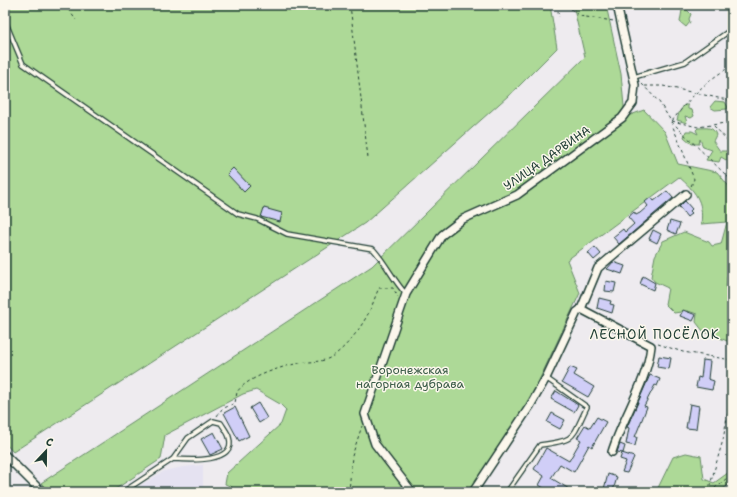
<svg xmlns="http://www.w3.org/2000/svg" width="737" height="497" viewBox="0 0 737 497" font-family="'Shantell Sans',sans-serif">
  <rect width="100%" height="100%" fill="#eeebef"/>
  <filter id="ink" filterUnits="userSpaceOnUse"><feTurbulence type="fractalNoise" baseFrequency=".025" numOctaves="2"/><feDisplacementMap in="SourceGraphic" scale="8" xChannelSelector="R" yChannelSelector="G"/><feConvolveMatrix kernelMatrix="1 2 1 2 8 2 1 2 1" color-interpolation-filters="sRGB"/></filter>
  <g filter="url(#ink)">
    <path fill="#e5e2f1" d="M203,465V487L205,492H130L164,471L183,467Z"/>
    <g fill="#add997" stroke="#668b66">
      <path d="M5,5H550L557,48L517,88L365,223L13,452L5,443Z"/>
      <path d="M573,5H606L621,74L625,117L644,110L665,132L678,164L717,172L732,190V276L727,277L726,289L732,293V343L703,331L696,322L697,314L688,311L674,313L665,304L668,288L655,282L651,277L655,256L663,241L684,232L709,242L712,246L721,244L727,222L701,224C704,201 695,191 679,177L567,260L580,293L527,406L471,492H233L232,487L225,484L227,473L281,424L286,410L280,404L256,390L243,394L165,435L161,459L111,492H50L41,483L372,266L585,57Z"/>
      <path d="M682,10H687L691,14L689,19L690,22L686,27L680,22Z"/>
      <path d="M715,101L725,102L728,107L727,109L715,110L710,107Z"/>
      <path d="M684,105H688V109L692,110L694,116L691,118L685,116L687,123L677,120L679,113Z"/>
      <path d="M698,128C707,128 713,126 716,135L713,141L720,151H728L732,155L730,159L726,160L721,157L719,162L706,160L712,150L703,147L700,139L699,144H692L684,137L686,131H692L698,134L696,130Z"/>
      <path d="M686,453L701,456L704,479L714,483L732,470V482L719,492H656L673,457Z"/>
    </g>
    <g fill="#d0cef7" stroke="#1f3d34">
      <path d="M233,168L250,186L244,192L227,174Z"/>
      <path d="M667,191L673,198L619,244L613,237L623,229L625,232L634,224L628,217L634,212L636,215L640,213L648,206L645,202L651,197L654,201Z"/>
      <path d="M685,201L692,209L690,211L692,213L687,217L679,207Z"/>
      <path d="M264,208L282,213L280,222L261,217Z"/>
      <path d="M670,221L680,224L676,234L667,230Z"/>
      <path d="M653,230L661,234L657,243L649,239Z"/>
      <path d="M595,247L601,254L594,260L588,253Z"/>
      <path d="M613,262L625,266L622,274L607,269Z"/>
      <path d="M643,276L655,283L653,290L640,284Z"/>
      <path d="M606,281L616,283L614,292L605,291Z"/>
      <path d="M599,298L611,301L610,304L614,305L612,313L597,308Z"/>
      <path d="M683,310L696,315L693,321L680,316Z"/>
      <path d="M659,356L671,358L669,369L657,367Z"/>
      <path d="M703,360L710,361L708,379L714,381L712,390L696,387L698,377L701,378Z"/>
      <path d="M570,367L577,370L574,375L594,387L588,397L562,382Z"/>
      <path d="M650,375L660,379L657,386L655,385L644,406L647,407L635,437H637L635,446L626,444L629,428L627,427Z"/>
      <path d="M556,391L578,405L574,412L551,399Z"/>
      <path d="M258,403L267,418L259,423L250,408Z"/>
      <path d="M690,404L699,406L696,429L686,428Z"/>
      <path d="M235,407L249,436L239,441L224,413Z"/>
      <path d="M552,413L565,420L560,429L547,422Z"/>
      <path d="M597,417L606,422L592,447L589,445L574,472L560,464L551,478L574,492H550L539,485L544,476L534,469L546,448L569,461L581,440L577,438L585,425L590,428Z"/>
      <path d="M214,432L223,449L210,455L201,439Z"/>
      <path d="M620,444L625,446L623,453L617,452Z"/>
      <path d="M622,453L634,457L627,473L622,472L626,461L620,459Z"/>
      <path d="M608,474L617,477L613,491L604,489Z"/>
    </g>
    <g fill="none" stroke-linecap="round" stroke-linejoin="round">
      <g stroke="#1f3d34" stroke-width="6">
        <g id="service">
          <path d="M5,21L23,64L238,214L257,219L287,234L373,249C386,263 393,280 406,294"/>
          <path d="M634,77L685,62L732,29"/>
          <path d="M123,492L173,459L188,438L213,421L221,423C224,428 228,433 229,437C238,464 187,460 173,459"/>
          <path d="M507,492L540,445C577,440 571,439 587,407L546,378"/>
        </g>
      </g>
      <g stroke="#1f3d34" stroke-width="10">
        <g id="minor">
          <path d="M581,309L598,268L686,194"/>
          <path d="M5,455L42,492"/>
          <path d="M412,492L375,444L365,414L406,294L442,235L463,219L517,195L622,118L633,103L635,85L617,5"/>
          <path d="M473,492L530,406L546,378L577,312L581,309L651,346C647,383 623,416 612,452"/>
        </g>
      </g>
      <g stroke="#1f3d34" stroke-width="1" stroke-dasharray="3 3" stroke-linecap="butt">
        <path d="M65,5L76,20"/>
        <path d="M350,5L368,158"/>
        <path d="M557,5L559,17"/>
        <path d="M560,5L569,7L579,16L614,21"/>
        <path d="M642,84L659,102L671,121L732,181"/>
        <path d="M645,86H663L732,101"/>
        <path d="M732,116L729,122L732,128"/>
        <path d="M672,121C689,99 707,79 732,66"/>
        <path d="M672,121L698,127L732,122"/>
        <path d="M671,122L694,179L690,189"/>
        <path d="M714,126L732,145"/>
        <path d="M658,344L683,352L732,360"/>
        <path d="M217,416L222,409L235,403L237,392C247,377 283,366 300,363C311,361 323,363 333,356C349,345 363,325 371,308C374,301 376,294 379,288H393L398,297"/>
        <path d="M349,492L352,456L362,426"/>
        <path d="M708,492L723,440L732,389"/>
        <path d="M710,492L732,474"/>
      </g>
      <use href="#service" stroke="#fbf7ec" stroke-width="3.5"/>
      <use href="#minor" stroke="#fbf7ec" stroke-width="7"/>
      <g stroke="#1f3d34" stroke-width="3.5">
        <path id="rail" d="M728,492L732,489"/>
      </g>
      <use href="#rail" stroke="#fbf7ec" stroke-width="2" stroke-dasharray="6" stroke-linecap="butt"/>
    </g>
  </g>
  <g text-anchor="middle" stroke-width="3" stroke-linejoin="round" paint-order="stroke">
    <g font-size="12" fill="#1f3d34" stroke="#fbf7ec">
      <text transform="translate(547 158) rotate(-35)" y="4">УЛИЦА ДАРВИНА</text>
    </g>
    <g font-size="12" fill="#3b5c48" stroke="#fbf7ec">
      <text x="410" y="374">Воронежская<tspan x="410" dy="14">нагорная дубрава</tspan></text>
    </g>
    <g font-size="13" letter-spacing="1" fill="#1f3d34" stroke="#fbf7ec">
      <text x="655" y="339">ЛЕСНОЙ ПОСЁЛОК</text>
    </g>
  </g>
  <rect width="737" height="497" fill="none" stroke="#fbf7ec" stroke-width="20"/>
  <rect x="10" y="10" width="717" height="477" fill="none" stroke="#1f3d34" stroke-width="1.5" filter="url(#ink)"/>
  <g transform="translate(46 451) rotate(22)" stroke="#fbf7ec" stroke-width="3" paint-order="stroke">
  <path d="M0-3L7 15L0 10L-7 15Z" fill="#1f3d34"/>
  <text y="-6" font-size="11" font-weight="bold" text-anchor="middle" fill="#1f3d34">С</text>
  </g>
</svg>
